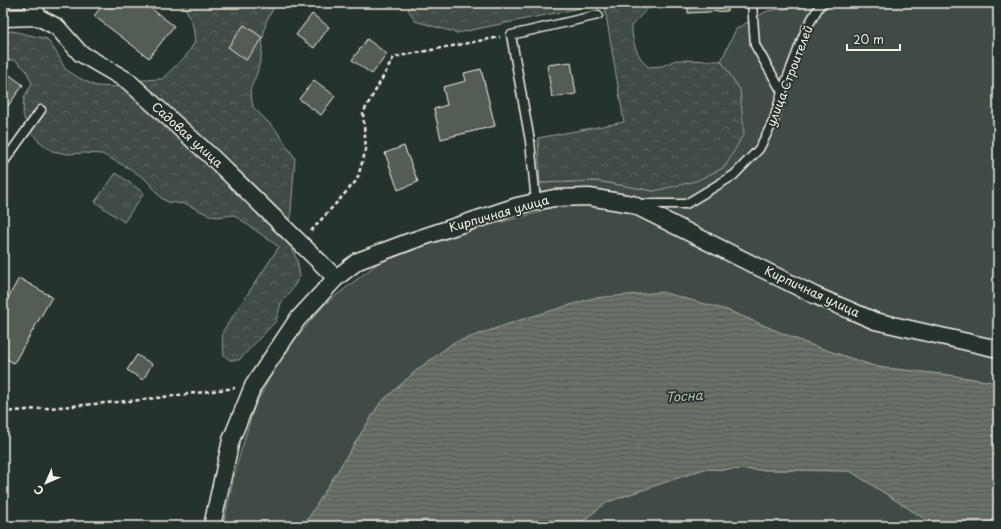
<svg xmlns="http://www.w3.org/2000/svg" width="1001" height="529" viewBox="0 0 1001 529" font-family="'Playpen Sans',sans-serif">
  <defs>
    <pattern id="forest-crowns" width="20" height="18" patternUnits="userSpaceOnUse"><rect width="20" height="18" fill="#414b45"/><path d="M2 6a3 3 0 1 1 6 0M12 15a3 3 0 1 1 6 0" fill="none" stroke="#5d6560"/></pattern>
    <pattern id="park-tufts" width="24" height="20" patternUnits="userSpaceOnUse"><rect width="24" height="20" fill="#414b45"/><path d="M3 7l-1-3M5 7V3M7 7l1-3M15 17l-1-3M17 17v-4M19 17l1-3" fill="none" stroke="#5d6560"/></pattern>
    <pattern id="water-rules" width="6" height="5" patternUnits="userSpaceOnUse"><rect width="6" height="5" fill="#676f68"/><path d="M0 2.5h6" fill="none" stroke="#565a55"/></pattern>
  </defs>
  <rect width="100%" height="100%" fill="#26332d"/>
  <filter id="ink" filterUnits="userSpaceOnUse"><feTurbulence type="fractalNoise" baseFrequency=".025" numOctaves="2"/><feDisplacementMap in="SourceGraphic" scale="8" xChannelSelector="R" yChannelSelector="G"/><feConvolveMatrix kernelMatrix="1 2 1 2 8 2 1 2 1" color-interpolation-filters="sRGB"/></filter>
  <g filter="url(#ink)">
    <g fill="#414b45" stroke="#9a9e96">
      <path d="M825,3H998V383L949,375L877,367L808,344L727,310L453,343L417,370L380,403L306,522L305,526H223L236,468L254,407L282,355L325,304L378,263L460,233L540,212V183L597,181L654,191L740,90L721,61L736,29L767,11Z"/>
      <path d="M704,469L850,471L936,526H577L607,502Z"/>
    </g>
    <g fill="url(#forest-crowns)" stroke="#9a9e96">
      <path d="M180,3H276L266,22L263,38L261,57L257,73L250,90L253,107L276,130L295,158L291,210L290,244L297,260L300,276L291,291L281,303L276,321L239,360H230L224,355C224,346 221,341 223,331L279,247L234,215L217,217L209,215L186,204L168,202L161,198L151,185L145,179L132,170L102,154L84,153L68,154L52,151L40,142L28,130L23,114L24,97L32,84L26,70L15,60H3V33L12,31L47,39L57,53L65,69L79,78L96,86L121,87L128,81L162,79L186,56L195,42L193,26L187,11Z"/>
      <path d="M417,3H651L650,6L631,26C634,45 635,53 648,67L662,66L676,60L721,61L740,90L744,133L725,167L696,181L654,191L597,181L540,183L538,138L624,122L604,3L457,33L415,21L408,9Z"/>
    </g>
    <path fill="url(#park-tufts)" stroke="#9a9e96" d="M116,173L144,193L124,222L95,202Z"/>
    <path fill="url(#water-rules)" stroke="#9fa39b" d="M662,292L727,310L808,344L877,367L949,375L998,383V526H936L850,471L704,469L607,502L577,526H305L306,522L380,403L417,370L453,343L520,320L593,298Z"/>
    <g fill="#525c55" stroke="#f4f1e8">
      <path d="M104,3H144L174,26L149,58L94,16Z"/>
      <path d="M688,3H728V11L688,13Z"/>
      <path d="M312,14L329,27L314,48L296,35Z"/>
      <path d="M244,25L263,38L246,60L228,47Z"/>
      <path d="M367,39L387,54L372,74L352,60Z"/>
      <path d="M571,62L576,94L552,97L547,65Z"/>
      <path d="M481,69L495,126L441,139L434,109L447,105L443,87L466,81L464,73Z"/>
      <path d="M3,70L23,85L3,113Z"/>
      <path d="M314,80L335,96L321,115L299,99Z"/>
      <path d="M404,146L418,182L398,190L385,153Z"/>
      <path d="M19,278L52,297L14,363L3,357V307Z"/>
      <path d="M137,355L152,364L143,380L127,370Z"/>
    </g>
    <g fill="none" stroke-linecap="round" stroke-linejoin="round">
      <g stroke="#f4f1e8" stroke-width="11">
        <g id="lane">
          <path d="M752,3L755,45L782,92"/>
          <path d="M3,163L41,110"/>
          <path d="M536,202L530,141L511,35L598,15"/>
          <path d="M639,204H686L734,175L759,149L774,120L782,92L806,29L820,5L823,3"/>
        </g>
      </g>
      <g stroke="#f4f1e8" stroke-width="19">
        <g id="street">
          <path d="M33,3L38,17L57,27L80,53L128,81L214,159L336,278"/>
          <path d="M3,18L38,17"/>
          <path d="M212,526L231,440L253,386L297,320L336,278L358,261L411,241L517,206L554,198L589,197L632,204L814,295L875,321L998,349"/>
        </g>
      </g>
      <g stroke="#f4f1e8" stroke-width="2.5" stroke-dasharray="4 3" stroke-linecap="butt">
        <path d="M311,231L357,180L366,149L363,113L394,57L500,37"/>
        <path d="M3,412L140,400L235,388"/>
      </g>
      <use href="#lane" stroke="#26332d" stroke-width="8"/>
      <use href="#street" stroke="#26332d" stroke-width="16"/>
    </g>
  </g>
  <g text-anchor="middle" stroke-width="3.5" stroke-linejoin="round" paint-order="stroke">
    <g font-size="12" fill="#f4f1e8" stroke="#26332d">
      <text transform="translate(790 76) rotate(-69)" y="4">улица Строителей</text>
      <text transform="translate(187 135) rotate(42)" y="4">Садовая улица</text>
      <text transform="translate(499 214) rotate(-16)" y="4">Кирпичная улица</text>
      <text transform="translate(812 292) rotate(25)" y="4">Кирпичная улица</text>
    </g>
    <g font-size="13" font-style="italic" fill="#bcbdb5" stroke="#26332d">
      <text transform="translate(684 396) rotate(-4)" y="5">Тосна</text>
    </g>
  </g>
  <rect width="1001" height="529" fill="none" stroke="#26332d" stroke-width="16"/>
  <rect x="8" y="8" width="985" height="513" fill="none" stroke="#f4f1e8" stroke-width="1.5" filter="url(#ink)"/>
  <g transform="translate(46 483) rotate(225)" stroke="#26332d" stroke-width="3" paint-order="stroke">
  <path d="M0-3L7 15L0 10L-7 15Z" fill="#f4f1e8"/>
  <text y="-6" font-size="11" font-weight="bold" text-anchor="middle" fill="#f4f1e8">С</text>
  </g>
  <path d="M847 44v6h53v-6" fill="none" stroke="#f4f1e8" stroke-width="2"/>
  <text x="853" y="44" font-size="12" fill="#f4f1e8" stroke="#26332d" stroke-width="3" paint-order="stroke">20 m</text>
</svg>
